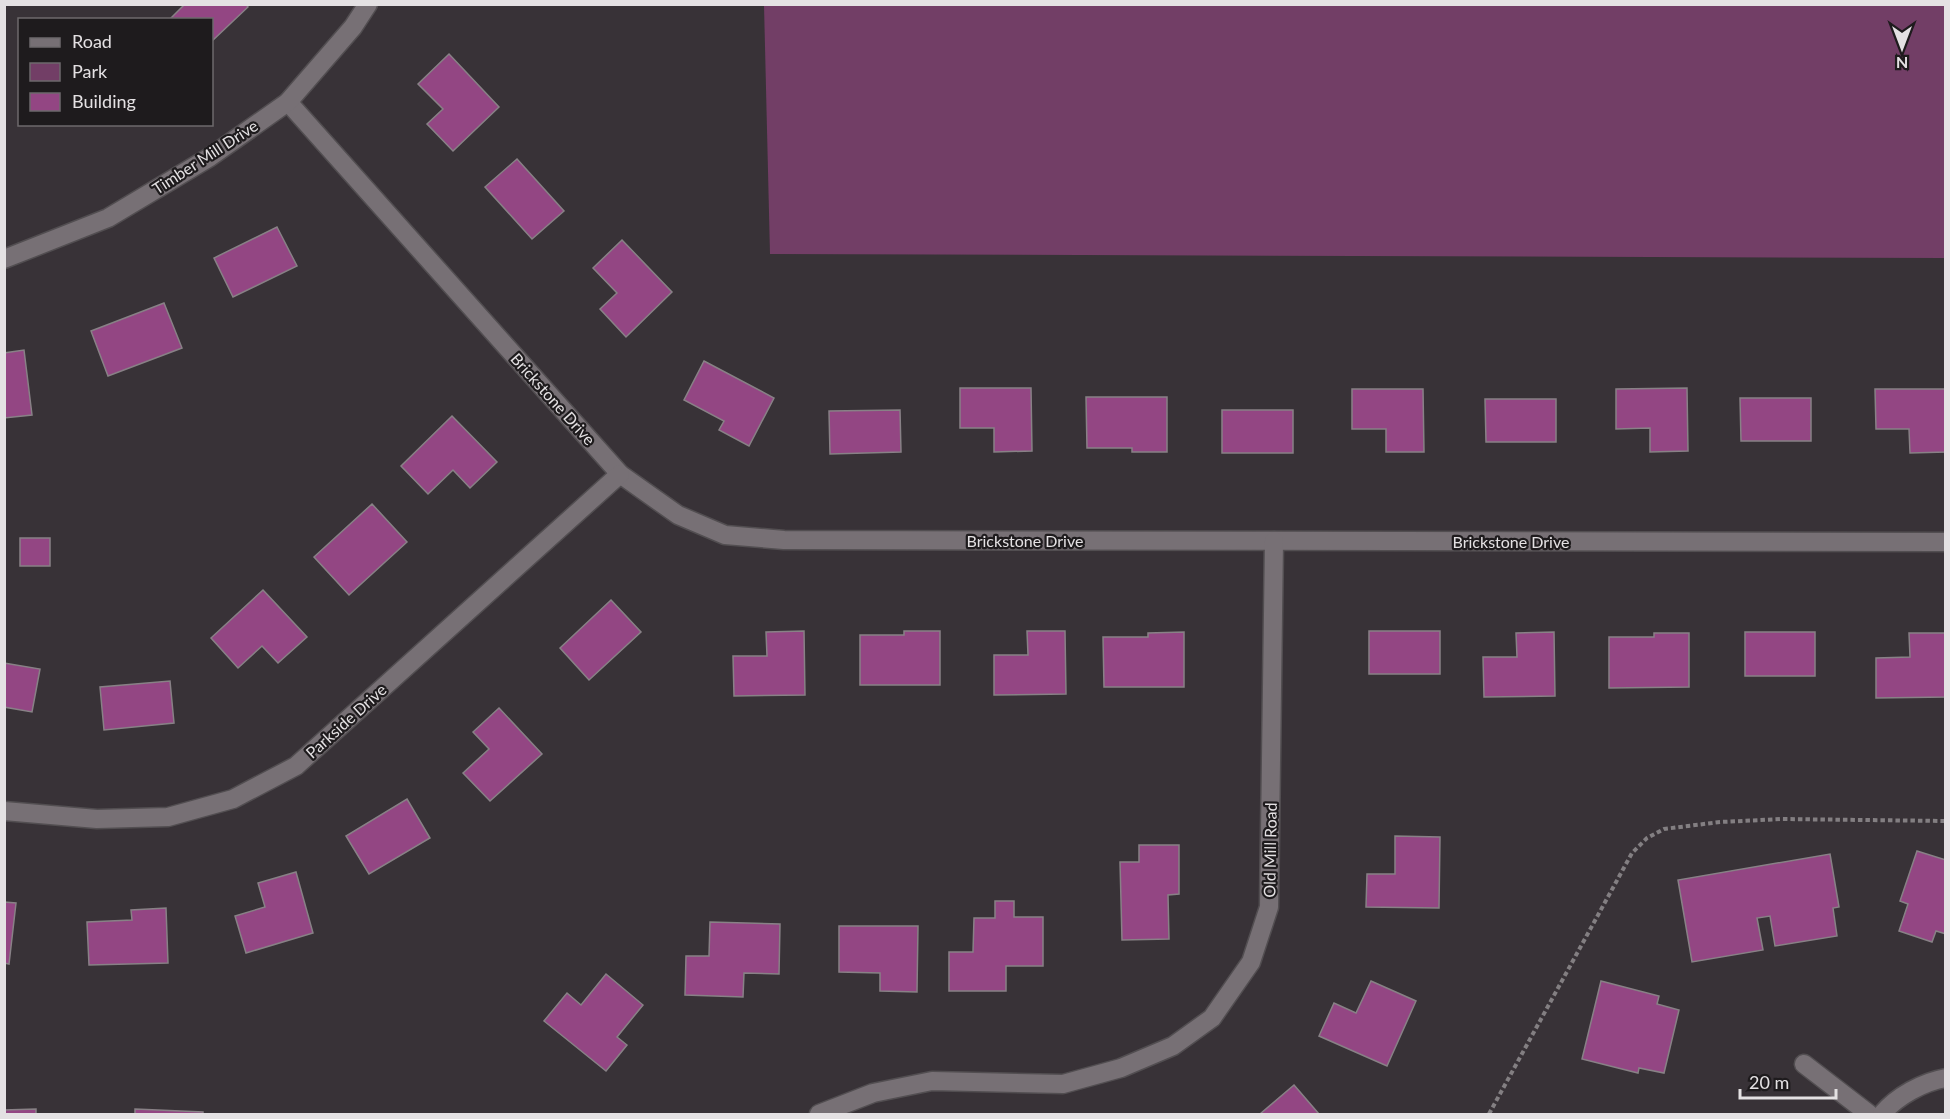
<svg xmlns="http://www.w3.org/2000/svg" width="1950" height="1119" viewBox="0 0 1950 1119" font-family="Lato,sans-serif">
  <rect width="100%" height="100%" fill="#383237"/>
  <path fill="#723e66" d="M764,5H1945V258L770,254Z"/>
  <g fill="#934683" stroke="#888186" stroke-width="1.5">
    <path d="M185,4H246L248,7L212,41V20H169Z"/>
    <path d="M449,54L499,107L453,151L427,124L443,109L418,84Z"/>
    <path d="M517,159L564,211L532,239L485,187Z"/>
    <path d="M277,227L297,266L233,297L214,258Z"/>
    <path d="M622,240L672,292L626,337L600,309L617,293L593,268Z"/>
    <path d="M164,303L182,348L108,376L91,331Z"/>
    <path d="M24,350L32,415L4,418V353Z"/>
    <path d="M704,361L774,398L749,446L719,430L724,421L684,400Z"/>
    <path d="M960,388H1031L1032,451L994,452V428H960Z"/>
    <path d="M1687,388L1688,451L1650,452V428L1616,429V389Z"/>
    <path d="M1352,389H1423L1424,452H1386V429H1352Z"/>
    <path d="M1875,389H1946V452L1910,453L1909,429H1876Z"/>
    <path d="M1086,397H1167V452H1132V448H1087Z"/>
    <path d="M1740,398H1811V441H1741Z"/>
    <path d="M1485,399H1556V442H1486Z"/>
    <path d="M900,410L901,452L830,454L829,411Z"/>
    <rect x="1222" y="410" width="71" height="43"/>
    <path d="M452,416L497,462L470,488L453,470L428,494L401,466Z"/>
    <path d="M372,504L407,542L349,595L314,557Z"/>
    <rect x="20" y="538" width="30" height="28"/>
    <path d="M263,590L307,637L278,663L262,646L238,668L211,638Z"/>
    <path d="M611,600L641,632L589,680L560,648Z"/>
    <path d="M804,631L805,695L734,696L733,656H767L766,632Z"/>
    <path d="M904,631H940V685H860V635H904Z"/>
    <path d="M1027,631H1065L1066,694L994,695V655H1028Z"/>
    <rect x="1369" y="631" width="71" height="43"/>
    <path d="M1184,632V687H1104L1103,637H1148V633Z"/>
    <path d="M1554,632L1555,696L1484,697L1483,657H1517L1516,633Z"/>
    <rect x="1745" y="632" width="70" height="44"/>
    <path d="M1654,633H1689V687L1609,688V637H1654Z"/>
    <path d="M1909,633H1946V697L1876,698V658L1910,657Z"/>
    <path d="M4,663L40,669L32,712L4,707Z"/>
    <path d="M170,681L174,723L104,730L100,687Z"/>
    <path d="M499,708L542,754L490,801L463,773L489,749L473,732Z"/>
    <path d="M407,799L430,838L369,874L346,836Z"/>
    <path d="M1395,836L1440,837L1439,908L1366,907L1367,874H1395Z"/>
    <path d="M1139,845H1179V894L1168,895L1169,939L1122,940L1120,862H1139Z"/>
    <path d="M1917,851L1946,860V934L1936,931L1932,942L1899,931L1908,904L1900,901Z"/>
    <path d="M1830,854L1839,907L1833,908L1837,936L1775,946L1770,916L1757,918L1763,950L1692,962L1678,880Z"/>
    <path d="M296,872L313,933L246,953L235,916L265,907L258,883Z"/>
    <path d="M995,901H1014V917H1043V966H1006V991H949V952H973L974,918H995Z"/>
    <path d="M4,902L16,903L9,964L4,963Z"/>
    <path d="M166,908L168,963L89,965L87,922L132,920L131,910Z"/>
    <path d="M710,922L780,924L779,974L744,973L743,997L685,995L686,956H709Z"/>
    <path d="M839,926H918L917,992L880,991V973L839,972Z"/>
    <path d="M606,974L643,1005L617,1037L627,1045L606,1071L544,1021L567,993L581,1005Z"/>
    <path d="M1371,981L1416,1001L1387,1066L1319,1036L1334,1003L1356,1013Z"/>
    <path d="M1601,981L1659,996L1657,1004L1679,1010L1664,1073L1639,1068L1638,1073L1582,1059Z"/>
    <path d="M1294,1085L1319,1114H1260Z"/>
    <path d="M36,1109V1114H4V1110Z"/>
    <path d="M135,1109L203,1112V1114H135Z"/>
  </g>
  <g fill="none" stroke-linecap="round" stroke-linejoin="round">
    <g stroke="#524e51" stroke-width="21">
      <g id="minor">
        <path d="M288,102L620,474L678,515L725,535L784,540L1946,542"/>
        <path d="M4,259L108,218L210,157L288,102L353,27L368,4"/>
        <path d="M4,811L97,819L168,817L233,799L296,766L620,474"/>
        <path d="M1804,1064L1869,1114"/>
        <path d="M819,1114L873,1093L932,1081L1063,1084L1121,1068L1173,1046L1212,1018L1251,962L1269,907L1274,541"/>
        <path d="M1882,1114C1897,1096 1923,1082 1946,1078"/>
      </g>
    </g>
    <path stroke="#837f82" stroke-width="4" stroke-dasharray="4.5 3" stroke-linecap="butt" d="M1489,1114L1632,853L1647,838L1664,829L1720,822L1782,819L1946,821"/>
    <use href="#minor" stroke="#777075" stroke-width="18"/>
  </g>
  <g text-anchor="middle" stroke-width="4.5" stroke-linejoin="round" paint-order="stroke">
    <g font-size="16" fill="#e4e1e3" stroke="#1e1b1d">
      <text transform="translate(205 157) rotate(-33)" y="6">Timber Mill Drive</text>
      <text transform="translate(553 399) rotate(48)" y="6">Brickstone Drive</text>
      <text x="1025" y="547">Brickstone Drive</text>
      <text x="1511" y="548">Brickstone Drive</text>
      <text transform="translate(346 721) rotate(-42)" y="6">Parkside Drive</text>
      <text transform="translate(1270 850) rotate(-89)" y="6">Old Mill Road</text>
    </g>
  </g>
  <rect width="1950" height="1119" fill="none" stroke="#e4e1e3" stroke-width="12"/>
  <rect x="18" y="18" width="195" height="108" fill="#1e1b1d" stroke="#6d6a6c" stroke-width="1.5"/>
  <rect x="30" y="38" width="30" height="9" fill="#777075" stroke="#6d6a6c" stroke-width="1.5"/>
  <text x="72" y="48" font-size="18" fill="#e4e1e3">Road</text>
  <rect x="30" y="63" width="30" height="18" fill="#723e66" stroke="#6d6a6c" stroke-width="1.5"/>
  <text x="72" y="78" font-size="18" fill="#e4e1e3">Park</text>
  <rect x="30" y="93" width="30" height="18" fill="#934683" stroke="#6d6a6c" stroke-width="1.5"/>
  <text x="72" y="108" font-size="18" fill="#e4e1e3">Building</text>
  <g transform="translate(1902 48) rotate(180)" stroke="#1e1b1d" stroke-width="4.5" paint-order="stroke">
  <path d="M0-4.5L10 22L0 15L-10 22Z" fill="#e4e1e3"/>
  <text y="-9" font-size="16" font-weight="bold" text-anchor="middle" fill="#e4e1e3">N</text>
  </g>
  <path d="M1740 1089v9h96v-9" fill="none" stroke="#e4e1e3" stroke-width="3"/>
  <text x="1749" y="1089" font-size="18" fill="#e4e1e3" stroke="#1e1b1d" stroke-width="4.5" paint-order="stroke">20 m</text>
</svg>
